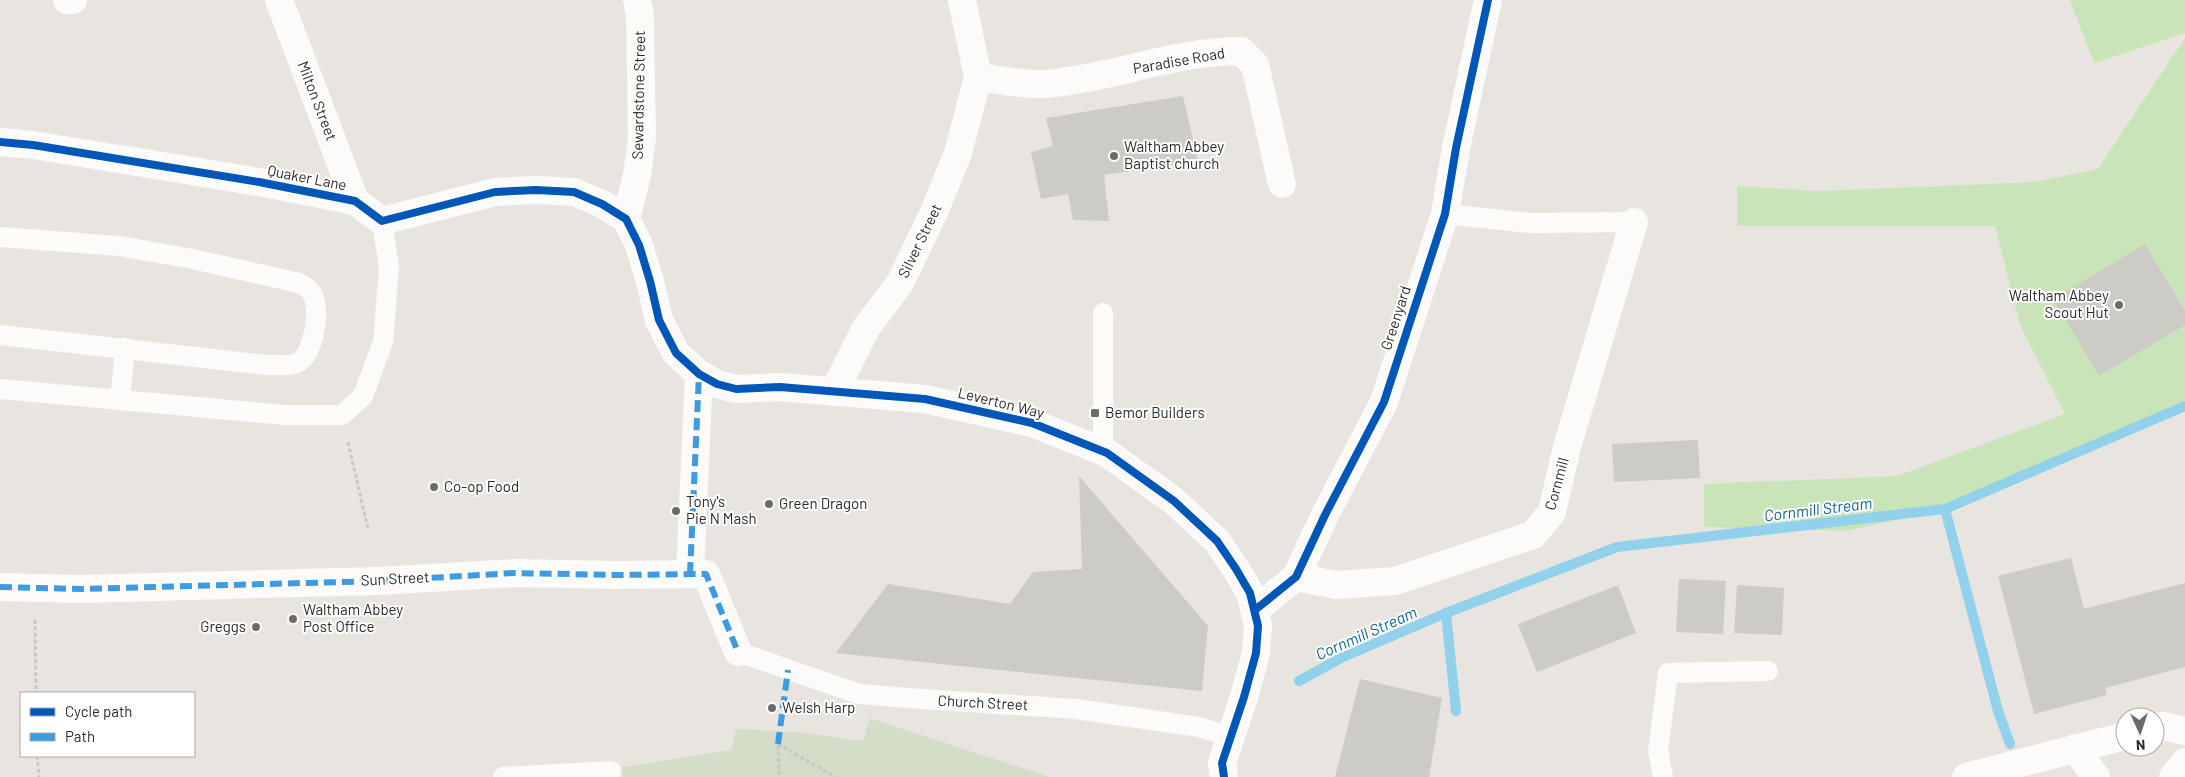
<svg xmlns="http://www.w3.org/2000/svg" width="2185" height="777" viewBox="0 0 2185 777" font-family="Barlow,sans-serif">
  <rect width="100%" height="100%" fill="#e8e5e0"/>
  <g fill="#c9e4b8">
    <path d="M2070,0H2185V33L2094,63Z"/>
    <path d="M2185,38V406L1945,509L1846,531L1704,527V484L1897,476L2065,414L2020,325L1995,226H1737V186L1817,191L2035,182L2098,169Z"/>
  </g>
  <path fill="#d4ddc7" d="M870,718L1049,777H623L622,767L731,750L736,729L798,732L863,741Z"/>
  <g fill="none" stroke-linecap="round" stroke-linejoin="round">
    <g stroke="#92d1eb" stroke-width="10">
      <path d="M1945,509L1998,711L2010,744"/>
      <path d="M1446,613L1456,711"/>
      <path d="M1299,681L1341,658L1446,613L1617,547L1945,509L2185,406"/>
    </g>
  </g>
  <g fill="#cdcbc6">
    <path d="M1183,96L1198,161L1104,175L1109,221L1073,220L1068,194L1041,199L1031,152L1053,146L1046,118Z"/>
    <path d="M2145,244L2185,311V325L2099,376L2053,299Z"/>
    <path d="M1698,440L1700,478L1614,482L1612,444Z"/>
    <path d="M1079,476L1208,626L1202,691L836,653L888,584L1010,604L1033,572L1082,569Z"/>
    <path d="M2071,558L2084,609L2185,583V667L2105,688L2107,695L2034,714L1998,576Z"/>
    <path d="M1679,579L1726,581L1723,634L1676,632Z"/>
    <path d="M1618,585L1636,633L1537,672L1518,624Z"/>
    <path d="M1737,585L1784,588L1782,635L1734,633Z"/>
    <path d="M1360,679L1442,698L1429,777H1335Z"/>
  </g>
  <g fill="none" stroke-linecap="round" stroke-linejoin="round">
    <g stroke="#c8c7c7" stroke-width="3" stroke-dasharray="4 2.5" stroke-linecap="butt">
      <path d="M348,442L368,529"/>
      <path d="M35,620L36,693"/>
      <path d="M778,744L835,777"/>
      <path d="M778,745L779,777"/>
      <path d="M37,756L39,777"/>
    </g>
    <g stroke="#fcfbfa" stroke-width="20">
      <path d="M1445,214L1530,223L1634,222"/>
      <path d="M0,237L119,246L188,258L299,283C302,285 309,288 311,292C322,306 314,356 297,363C289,367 275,364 266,365L0,335"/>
      <path d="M1103,313V451"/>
      <path d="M0,389L285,415H342L363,396L383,342L389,268L382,221"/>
      <path d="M120,400L125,348"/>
      <path d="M738,652L859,694L922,699L1076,709L1199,727L1231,737"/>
      <path d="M503,777L611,771"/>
      <path d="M1663,777L1658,751L1668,673L1768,671"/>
    </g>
    <g stroke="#fcfbfa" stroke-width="28">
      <path d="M67,0H73"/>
      <path d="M279,0L355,201"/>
      <path d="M978,77C998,79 1026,86 1046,84C1112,78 1175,51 1241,51L1255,65L1282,184"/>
      <path d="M626,219L637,175L642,138L640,15L637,0"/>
      <path d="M834,392L866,328L900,283L934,212L958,153L978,77L962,0"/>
      <path d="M690,574L699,374"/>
      <path d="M1296,577L1336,585L1395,581L1533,535L1552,512L1567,447L1634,222"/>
      <path d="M0,587L80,589L379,581L513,573L617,575L706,574L738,652"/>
      <path d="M1255,610L1296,577L1325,515L1384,402L1445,214L1456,148L1488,0"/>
    </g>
    <g stroke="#fcfbfa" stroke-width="28">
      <path d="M0,142L33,145L259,182L355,201L382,221L495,192L536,190L574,192L602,204L626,219L639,245L650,281L659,320L676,353L699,374L717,384L736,389L780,387L925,399L1032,423L1107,453L1174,501L1217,541L1236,569L1250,593L1258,626L1256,653L1244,697L1222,763L1224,777"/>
      <path d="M2155,728L2163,726L2185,731"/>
      <path d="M2075,748L2096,777"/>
      <path d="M1966,777L2125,736"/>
      <path d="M2173,777L2185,762"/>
    </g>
    <g stroke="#3d9ce1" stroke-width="6" stroke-dasharray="12 6" stroke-linecap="butt">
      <path d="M690,574L699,374"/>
      <path d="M0,587L80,589L379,581L513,573L617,575L706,574L738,652"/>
      <path d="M778,744L788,670"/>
    </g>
    <g stroke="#fff" stroke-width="11">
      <g id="cycleway">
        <path d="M0,142L33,145L259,182L355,201L382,221L495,192L536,190L574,192L602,204L626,219L639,245L650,281L659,320L676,353L699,374L717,384L736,389L780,387L925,399L1032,423L1107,453L1174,501L1217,541L1236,569L1250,593L1258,626L1256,653L1244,697L1222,763L1224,777"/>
        <path d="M1255,610L1296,577L1325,515L1384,402L1445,214L1456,148L1488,0"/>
      </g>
    </g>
    <use href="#cycleway" stroke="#0057b8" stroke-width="8"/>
  </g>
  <g fill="#6c6b6a" stroke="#fff" stroke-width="2">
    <circle cx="1114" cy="156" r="5"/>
    <circle cx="2119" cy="305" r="5"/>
    <rect x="1090" y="408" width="10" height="10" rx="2.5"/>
    <circle cx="434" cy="487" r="5"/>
    <circle cx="769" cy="504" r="5"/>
    <circle cx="676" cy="511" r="5"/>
    <circle cx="293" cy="619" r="5"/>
    <circle cx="256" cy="627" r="5"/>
    <circle cx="772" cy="708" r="5"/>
  </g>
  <g text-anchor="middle" stroke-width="4" stroke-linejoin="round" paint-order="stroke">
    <g font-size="15" fill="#2a2a2a" stroke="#fff">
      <text transform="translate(1179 61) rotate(-10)" y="5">Paradise Road</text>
      <text transform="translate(639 95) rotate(-89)" y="5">Sewardstone Street</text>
      <text transform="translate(317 101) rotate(69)" y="5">Milton Street</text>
      <text transform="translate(307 178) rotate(11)" y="5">Quaker Lane</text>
      <text transform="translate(920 241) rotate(-64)" y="5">Silver Street</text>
      <text transform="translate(1396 318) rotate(-72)" y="5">Greenyard</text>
      <text transform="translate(1001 403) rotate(14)" y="5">Leverton Way</text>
      <text transform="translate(1557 484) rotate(-75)" y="5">Cornmill</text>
      <text transform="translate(395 579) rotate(-3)" y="5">Sun Street</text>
      <text transform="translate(983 703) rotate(3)" y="5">Church Street</text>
    </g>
    <g font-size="15" fill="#2a2a2a" stroke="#fff" text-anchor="start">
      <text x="1124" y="152">Waltham Abbey<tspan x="1124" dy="17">Baptist church</tspan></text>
      <text x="2109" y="301" text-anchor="end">Waltham Abbey<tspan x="2109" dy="17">Scout Hut</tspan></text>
      <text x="1105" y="418">Bemor Builders</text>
      <text x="444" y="492">Co-op Food</text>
      <text x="686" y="507">Tony's<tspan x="686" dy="17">Pie N Mash</tspan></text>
      <text x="779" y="509">Green Dragon</text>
      <text x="303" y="615">Waltham Abbey<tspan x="303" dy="17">Post Office</tspan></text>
      <text x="246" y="632" text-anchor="end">Greggs</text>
      <text x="782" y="713">Welsh Harp</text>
    </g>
    <g font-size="16" font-style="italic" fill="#0c669c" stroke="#fff">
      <text transform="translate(1818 509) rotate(-7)" y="6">Cornmill Stream</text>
      <text transform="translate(1366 633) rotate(-24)" y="6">Cornmill Stream</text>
    </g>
  </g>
  <rect x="20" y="692" width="175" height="65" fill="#ffffff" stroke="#aaaaaa"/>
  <rect x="30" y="708" width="25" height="8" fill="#0057b8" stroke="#aaaaaa"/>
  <text x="65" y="717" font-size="15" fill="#2a2a2a">Cycle path</text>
  <rect x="30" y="733" width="25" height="8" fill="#3d9ce1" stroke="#aaaaaa"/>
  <text x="65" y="742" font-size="15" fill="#2a2a2a">Path</text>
  <g transform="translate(2140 732) rotate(177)"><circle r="24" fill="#ffffff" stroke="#aaaaaa"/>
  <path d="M0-4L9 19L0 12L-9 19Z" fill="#6c6b6a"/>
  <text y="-8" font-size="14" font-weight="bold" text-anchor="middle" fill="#2a2a2a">N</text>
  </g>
</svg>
